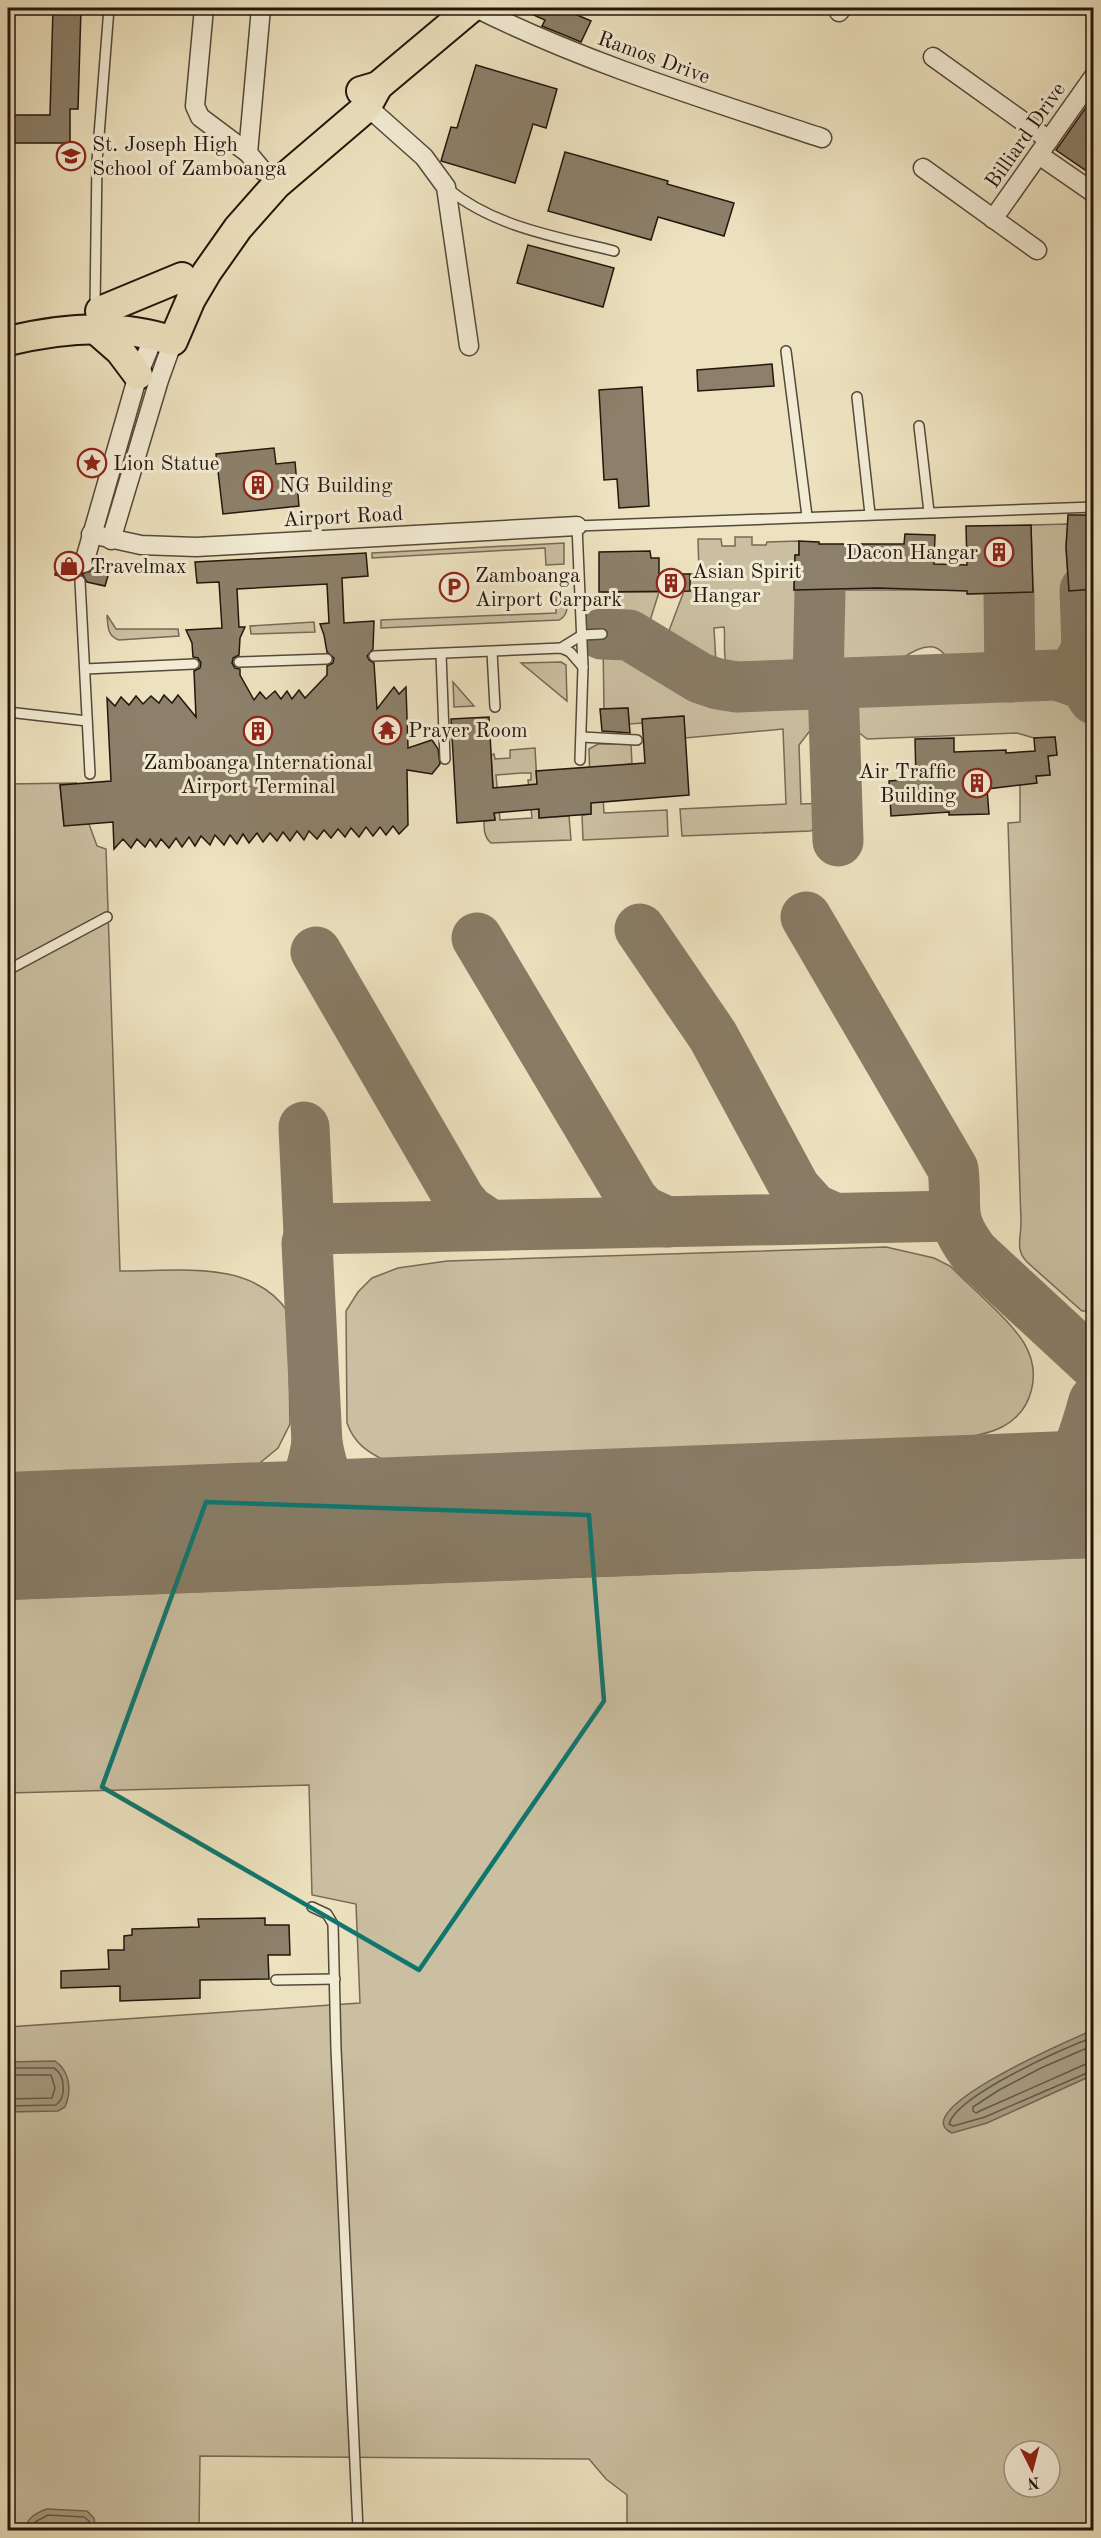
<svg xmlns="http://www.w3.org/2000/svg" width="1101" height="2538" viewBox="0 0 1101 2538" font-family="'Old Standard TT',serif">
  <rect width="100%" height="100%" fill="#ede2bf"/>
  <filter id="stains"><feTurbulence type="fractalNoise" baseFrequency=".00333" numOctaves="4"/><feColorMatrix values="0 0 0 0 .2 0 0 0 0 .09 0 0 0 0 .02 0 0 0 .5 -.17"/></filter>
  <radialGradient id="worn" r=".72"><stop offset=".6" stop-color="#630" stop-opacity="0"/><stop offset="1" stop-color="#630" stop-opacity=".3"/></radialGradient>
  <g fill="#cabfa1" stroke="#766a57" stroke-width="1.5" fill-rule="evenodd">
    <path d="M1068,524L1066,547L1069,591H1078C1079,607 1085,632 1078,648C1071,666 1026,673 1018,653V593L1033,592L1031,525Z"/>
    <path d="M735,537H752V545H766L767,542L799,541V555H795L794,590H815C814,607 818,640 811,654C807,663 799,668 790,671C782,674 738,677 731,671C721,663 726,639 724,627L714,628L716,663L710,671L696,667L672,651L668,645L667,636L684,591H690V574H699L698,539H721L722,546H735Z"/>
    <path d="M564,543V564L546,565L545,548L372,558V553Z"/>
    <path d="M967,577L968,594L1001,593V654C994,667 968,668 955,663C945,659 943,648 933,647C914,645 899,664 882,669C869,672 853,671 840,671L826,660L824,647L825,590H946Z"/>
    <path d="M603,592H659L649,624L642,631L631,625H602Z"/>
    <path d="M567,596C567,606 569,615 559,620L381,628V620L556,613V597Z"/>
    <path d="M107,615L116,629H178L179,636L119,640C107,636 108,626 107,615Z"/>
    <path d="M314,622L315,632L251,634L250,626Z"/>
    <path d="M627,643C665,666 696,697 742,698C759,699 798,691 812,696C826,702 824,715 825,728H812L799,745L801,804L828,803V820L821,827L810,831L682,836L680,809L786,804L783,729L685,738L683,716L643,719V723L629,724L628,708L604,709L603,644Z"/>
    <path d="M561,662L566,665L567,701L521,663Z"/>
    <path d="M453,682L474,706L454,707Z"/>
    <path d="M1048,685C1076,688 1088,711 1093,736L1094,1298L1092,1306L1088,1311H1082L1027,1262C1015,1249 1021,1240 1021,1222L1008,823L1020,822V784L1036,783V776L1050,775L1048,756L1057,755L1055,737L1034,738L1017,733L867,739L843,720L844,701L858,693Z"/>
    <path d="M598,744H631L632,764L601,767L604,813L667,810L668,836L583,840L582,815L591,814L589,749Z"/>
    <path d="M535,748L539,818L569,816L571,840L491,843C484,837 484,829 484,821L495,820L491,755L494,754L495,759L510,758V750ZM522,773H531V780H528L532,818L500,820L496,775Z"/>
    <path d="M77,783L60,785L64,825L89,824L97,846L106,849L120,1271C176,1272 252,1258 288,1312L290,1424L278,1448L255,1467L8,1477V784Z"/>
    <path d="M886,1247L934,1258L950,1266C971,1287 1010,1320 1024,1343C1042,1373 1033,1411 1002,1427C993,1432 981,1434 971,1437L386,1461C367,1452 354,1443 347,1423L346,1311L358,1292L372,1278L398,1268L447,1261Z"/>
    <path d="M1093,1557V2530H627V2495L606,2479L589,2459L200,2456L199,2530H8V2027L360,2003L356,1904L312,1895L309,1785L8,1793V1599ZM1014,2451H1050V2487H1014Z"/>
  </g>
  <g fill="#a89d82" stroke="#726753" stroke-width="1.5">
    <path d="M1093,2030V2075L987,2123L952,2133C903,2111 1077,2037 1093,2030Z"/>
    <path d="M55,2061C70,2071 72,2091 65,2107L58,2111L8,2112V2062Z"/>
    <path d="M47,2509L87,2511L94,2518L96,2530H26C26,2518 36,2513 47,2509Z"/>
  </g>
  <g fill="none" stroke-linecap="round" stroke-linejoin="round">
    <g stroke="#655a48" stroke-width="1.5">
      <path d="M1094,2037C1064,2048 957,2095 949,2124L953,2126L985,2117L1094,2070"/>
      <path d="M1094,2045L1041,2068L999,2090L973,2107V2111L976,2113L982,2110L1086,2064L1094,2062"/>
      <path d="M8,2068H54C65,2075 67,2097 56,2105L8,2106"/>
      <path d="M8,2075H51L55,2088L52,2098L8,2099"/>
      <path d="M32,2530L35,2522L48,2515L84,2517L89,2521L90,2530"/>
    </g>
    <g stroke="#887c66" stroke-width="51">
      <path d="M1009,593L1010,677"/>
      <path d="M602,634L629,635L700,678L718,684L737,687L1057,675L1084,684L1094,699"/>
      <path d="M1070,679L1087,649L1085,590"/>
      <path d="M818,684L820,590"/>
      <path d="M833,684L838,841"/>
      <path d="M806,917L953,1169C958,1209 946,1216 974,1253L1094,1364"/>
      <path d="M640,929L713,1036L795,1188L814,1209L834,1218"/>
      <path d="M477,938L633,1200L643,1211L667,1222"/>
      <path d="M316,952L460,1200L469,1211L490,1225"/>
      <path d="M304,1127L309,1234"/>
      <path d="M1035,1496C1075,1474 1082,1443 1094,1401"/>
      <path d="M378,1522C336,1503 325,1488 317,1443L307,1243L311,1229L954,1216"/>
      <path d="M244,1527C296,1510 308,1496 317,1443"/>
    </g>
    <path stroke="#887c66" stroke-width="128" d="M8,1536L1094,1494"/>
  </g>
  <g fill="#8c806a" stroke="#22160d" stroke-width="1.5" fill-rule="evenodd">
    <path d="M53,8H81L78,109H70V143H8V115H50Z"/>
    <path d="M518,8H561L591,21L581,42L542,26L545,20Z"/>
    <path d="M476,65L557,89L546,128L533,124L515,183L441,161L451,127L457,128Z"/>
    <path d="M1094,96V176L1056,150Z"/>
    <path d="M565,152L668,181L667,184L734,203L724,236L658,217L651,240L548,211Z"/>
    <path d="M528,245L614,268L603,307L517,283Z"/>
    <path d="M772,364L774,386L698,391L697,370Z"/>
    <path d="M642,387L649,506L619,508L617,479L604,480L599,390Z"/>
    <path d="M274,448L276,464L295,462L299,506L223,514L216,454Z"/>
    <path d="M1068,515H1094V589L1069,591L1066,547Z"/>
    <path d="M1031,525L1033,592L967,594V591L878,588L794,590L795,555H799V541L819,542V544H904L905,534L935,535L934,564L967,565L966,526Z"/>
    <path d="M650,551L651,558H659V574H690V591L599,592V552Z"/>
    <path d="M366,553L368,576L342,578L344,623L374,621L373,649L367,656L369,660L374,663L377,709L394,687L399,694L406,687L408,748L432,740L438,749L440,764L432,774L407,770L408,825L399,834L393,826L386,835L380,827L373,836L366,827L359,837L351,828L345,837L338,829L331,838L324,830L317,839L309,831L304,840L297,831L290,841L283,832L277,841L270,833L263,842L257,833L249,843L243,834L237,844L230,835L224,845L215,835L210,845L201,836L195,846L189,837L182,847L176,838L169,848L161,839L156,847L150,839L145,847L137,839L131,848L123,839L114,849L113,822L64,826L60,785L111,781L107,698L115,706L121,697L129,705L136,696L143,704L151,696L159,703L164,695L172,703L178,695L196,717L194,671L200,668L201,663L198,658L193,657L192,643L186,630L222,628L219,582L197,583L195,562ZM327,584L329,623L320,624L324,635L327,652L334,658L333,663L327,666V675L305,698L299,690L292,699L287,691L281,699L275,691L266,699L260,692L254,700L240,675V669L235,668L232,663L233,658L239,655L240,638L245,627H239L237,589Z"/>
    <path d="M58,558L73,561L76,570L81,574L91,571L95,566L110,569L105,586L87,582L83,575H77L74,579L55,575Z"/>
    <path d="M628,708L630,733L602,731L600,709Z"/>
    <path d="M684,716L689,795L591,803V814L539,818V809L494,813L495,820L457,823L451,719L489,717L493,788L537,784L536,771L645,763L642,719Z"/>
    <path d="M1055,737L1057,755L1048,756L1050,775L1036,776L1037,783L987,789L989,814L949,815V812L891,816L889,781L916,779L915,739L954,738V752L1006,750V753L1035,751L1034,738Z"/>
    <path d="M265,1918V1925H289L290,1955H268L269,1979L200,1980V1998L120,2001V1986L61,1988V1971L109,1969L108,1950H124V1936L132,1935V1929L199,1927L198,1919Z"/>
  </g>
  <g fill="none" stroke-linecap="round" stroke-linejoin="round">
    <g stroke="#55493a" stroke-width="12">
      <g id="service">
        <path d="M447,188C494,227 557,237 614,251"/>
        <path d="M95,308L97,161L109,8"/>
        <path d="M786,351L807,516"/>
        <path d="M857,397L870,514"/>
        <path d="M919,426L929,512"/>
        <path d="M80,581L90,774"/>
        <path d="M561,648L582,635L602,634"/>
        <path d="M492,652L495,707"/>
        <path d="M441,654L445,759"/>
        <path d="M374,656L561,648L570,652L583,667"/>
        <path d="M239,662L327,659"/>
        <path d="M85,669L194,664"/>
        <path d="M8,712L87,721"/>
        <path d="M582,737L637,740"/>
        <path d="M580,760L583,667L577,526L1094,507"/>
        <path d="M8,970L107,917"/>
        <path d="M312,1907L327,1914L333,1924L336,2049L358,2530"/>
        <path d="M276,1980L335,1979"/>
      </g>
    </g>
    <g stroke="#55493a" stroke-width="21">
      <g id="minor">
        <path d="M204,8L195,106L200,117L248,153L263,171"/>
        <path d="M476,8C586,63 705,99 822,138"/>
        <path d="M839,12L842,8"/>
        <path d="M933,57L1049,140"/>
        <path d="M361,101L424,157L446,187L469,346"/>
        <path d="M248,153L261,8"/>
        <path d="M1039,155L1094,193"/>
        <path d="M923,168L1037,250"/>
        <path d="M993,219L1094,76"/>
        <path d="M91,534L141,545L196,547L577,526"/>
        <path d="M111,540L159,380L173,341"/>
        <path d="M84,563L138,375L155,334"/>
      </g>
    </g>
    <g stroke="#22160d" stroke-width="32">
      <g id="primary">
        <path d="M361,91L378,86L471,8"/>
        <path d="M100,311L182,277"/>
        <path d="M96,330L120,351L138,375"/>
        <path d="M8,341C61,328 121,323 173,341L191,299L207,272L238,228L277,184L366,108L378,86"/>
      </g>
    </g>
    <use href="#service" stroke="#f3ecd5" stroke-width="9"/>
    <use href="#minor" stroke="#f3ecd5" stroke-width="18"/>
    <use href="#primary" stroke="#ede2bf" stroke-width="28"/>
  </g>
  <path fill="none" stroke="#0f766e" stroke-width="4.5" stroke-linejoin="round" d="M206,1502L589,1515L604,1701L419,1970L102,1787Z"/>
  <defs>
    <g id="school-ring" transform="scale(1.5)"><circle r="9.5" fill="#f3ecd5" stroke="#8f2418" stroke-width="1.5"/><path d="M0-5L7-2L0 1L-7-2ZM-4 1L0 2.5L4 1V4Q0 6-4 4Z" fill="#8f2418"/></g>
    <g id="sight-ring" transform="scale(1.5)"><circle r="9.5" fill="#f3ecd5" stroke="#8f2418" stroke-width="1.5"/><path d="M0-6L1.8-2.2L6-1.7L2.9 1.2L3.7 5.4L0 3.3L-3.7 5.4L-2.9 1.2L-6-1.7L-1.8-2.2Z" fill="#8f2418"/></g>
    <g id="building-ring" transform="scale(1.5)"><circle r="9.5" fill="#f3ecd5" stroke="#8f2418" stroke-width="1.5"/><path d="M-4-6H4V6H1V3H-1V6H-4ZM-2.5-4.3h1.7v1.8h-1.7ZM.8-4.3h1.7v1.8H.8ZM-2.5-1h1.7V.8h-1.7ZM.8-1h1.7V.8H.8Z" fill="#8f2418"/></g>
    <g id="shop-ring" transform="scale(1.5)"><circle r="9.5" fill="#f3ecd5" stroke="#8f2418" stroke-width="1.5"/><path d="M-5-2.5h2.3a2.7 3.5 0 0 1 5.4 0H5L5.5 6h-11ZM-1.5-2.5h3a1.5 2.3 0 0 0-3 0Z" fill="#8f2418"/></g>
    <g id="parking-ring" transform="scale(1.5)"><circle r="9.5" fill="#f3ecd5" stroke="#8f2418" stroke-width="1.5"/><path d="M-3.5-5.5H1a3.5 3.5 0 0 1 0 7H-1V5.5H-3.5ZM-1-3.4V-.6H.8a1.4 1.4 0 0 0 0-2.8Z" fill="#8f2418"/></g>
    <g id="temple-ring" transform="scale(1.5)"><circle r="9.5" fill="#f3ecd5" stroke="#8f2418" stroke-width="1.5"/><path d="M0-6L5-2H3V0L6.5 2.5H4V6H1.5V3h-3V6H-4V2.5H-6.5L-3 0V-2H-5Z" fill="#8f2418"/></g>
  </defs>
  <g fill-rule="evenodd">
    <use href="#school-ring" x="71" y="156"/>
    <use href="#sight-ring" x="92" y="463"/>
    <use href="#building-ring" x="258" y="485"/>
    <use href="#building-ring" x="999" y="552"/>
    <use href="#shop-ring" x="69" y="566"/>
    <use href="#building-ring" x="671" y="583"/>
    <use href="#parking-ring" x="454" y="587"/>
    <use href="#temple-ring" x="387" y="730"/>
    <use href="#building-ring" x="258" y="731"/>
    <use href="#building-ring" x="977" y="783"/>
  </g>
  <g text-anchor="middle" stroke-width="6" stroke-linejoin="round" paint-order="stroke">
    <g font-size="21" fill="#22160d" stroke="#f3ecd5">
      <text transform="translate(654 57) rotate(20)" y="7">Ramos Drive</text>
      <text transform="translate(1025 135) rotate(-55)" y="7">Billiard Drive</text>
      <text transform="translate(343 516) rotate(-3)" y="7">Airport Road</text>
    </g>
    <g font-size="21" fill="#22160d" stroke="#f3ecd5" text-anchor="start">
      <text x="92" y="151">St. Joseph High<tspan x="92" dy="24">School of Zamboanga</tspan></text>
      <text x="113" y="470">Lion Statue</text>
      <text x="279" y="492">NG Building</text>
      <text x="978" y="559" text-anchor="end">Dacon Hangar</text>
      <text x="90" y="573">Travelmax</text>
      <text x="692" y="578">Asian Spirit<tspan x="692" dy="24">Hangar</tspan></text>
      <text x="475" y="582">Zamboanga<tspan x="475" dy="24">Airport Carpark</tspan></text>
      <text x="408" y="737">Prayer Room</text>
      <text x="258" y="769" text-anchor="middle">Zamboanga International<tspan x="258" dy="24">Airport Terminal</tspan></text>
      <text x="956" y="778" text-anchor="end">Air Traffic<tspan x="956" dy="24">Building</tspan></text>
    </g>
  </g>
  <rect width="1101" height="2538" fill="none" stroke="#ede2bf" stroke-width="30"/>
  <rect x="9" y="9" width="1083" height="2520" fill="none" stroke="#22160d" stroke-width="3"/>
  <rect x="15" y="15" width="1071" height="2508" fill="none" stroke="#22160d" stroke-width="1.5"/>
  <g transform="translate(1032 2469) rotate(174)"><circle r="28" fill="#f3ecd5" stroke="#9f9685" stroke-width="1.5"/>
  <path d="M0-4.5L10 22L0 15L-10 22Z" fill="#8f2418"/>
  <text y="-9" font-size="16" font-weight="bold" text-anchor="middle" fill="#22160d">N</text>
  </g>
  <rect width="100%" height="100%" filter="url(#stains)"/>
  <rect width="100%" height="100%" fill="url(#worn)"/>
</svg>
